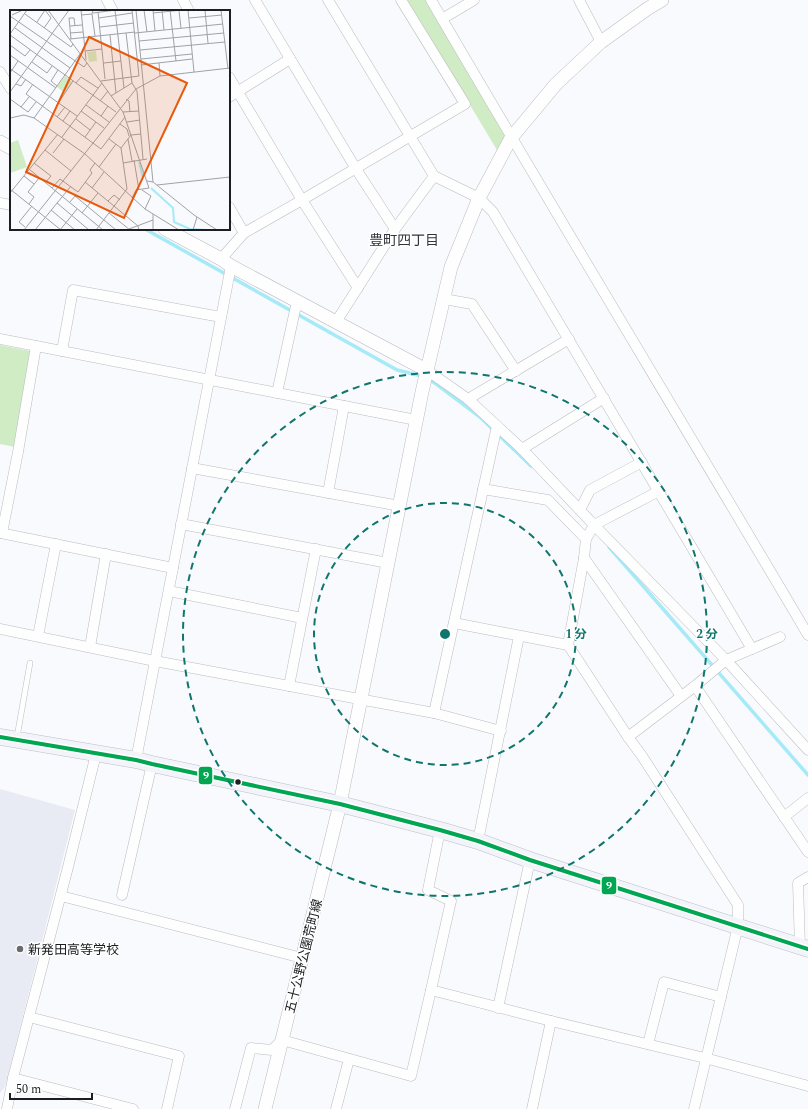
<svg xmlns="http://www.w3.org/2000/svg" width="808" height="1109" viewBox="0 0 808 1109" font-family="Spectral,'Noto Sans JP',serif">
  <rect width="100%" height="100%" fill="#f8fafd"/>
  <path fill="#e8ebf3" d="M0,789L75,810L5,1087L0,1093Z"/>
  <g fill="#d0ecc5">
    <path d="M407,0H428L509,138L500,155Z"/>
    <path d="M0,345L30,351L15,447L0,444Z"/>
  </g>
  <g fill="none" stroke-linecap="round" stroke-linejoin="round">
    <g stroke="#a6eaf8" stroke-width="3.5">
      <path d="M145,229L397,370L422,376"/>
      <path d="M427,379L435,383L480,417L531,466"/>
      <path d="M609,547L808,775"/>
    </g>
    <g stroke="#bbbcbf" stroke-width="6">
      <path id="service" d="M17,737L30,663"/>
    </g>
    <g stroke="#bbbcbf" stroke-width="11">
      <g id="minor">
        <path d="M107,0L113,11"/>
        <path d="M183,0L189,11"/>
        <path d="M255,0L356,169L395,229"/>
        <path d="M328,0L434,176L395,229L336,322"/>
        <path d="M431,0C555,213 683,423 808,635"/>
        <path d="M579,0L601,42"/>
        <path d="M442,19L474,0"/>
        <path d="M0,72L11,89"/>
        <path d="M229,77L302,200L358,288"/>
        <path d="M229,97L290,59"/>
        <path d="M434,176L479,198L493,212L752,649"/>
        <path d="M0,203L11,205"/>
        <path d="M229,207L244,233"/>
        <path d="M221,259L244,233L302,200L465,104L401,0"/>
        <path d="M444,299L472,304L516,371"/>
        <path d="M0,339L416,420"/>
        <path d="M62,351L73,290L221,317"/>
        <path d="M428,371L468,399L522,449L594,525L726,660L808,750"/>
        <path d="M277,393L297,301"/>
        <path d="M468,399L569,339"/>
        <path d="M522,449L604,398"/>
        <path d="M192,468L400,506"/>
        <path d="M483,489L548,500L586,539"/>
        <path d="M659,491L594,525L586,539L584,558L568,645L628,737L642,756L738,905V926L694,1109"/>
        <path d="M328,493L344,406"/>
        <path d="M580,510L590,490L642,462"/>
        <path d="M181,524L388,563"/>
        <path d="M0,533L173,568"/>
        <path d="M2,533L18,452L36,346"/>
        <path d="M584,558L681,696"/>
        <path d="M169,591L302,618"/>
        <path d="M454,623L568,645"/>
        <path d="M0,629L155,661L434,713L497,426"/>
        <path d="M38,636L56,544"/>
        <path d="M90,647L106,554"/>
        <path d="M289,686L316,549"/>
        <path d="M695,686L808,852"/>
        <path d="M434,713L501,731"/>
        <path d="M628,737L695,686L726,660L780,637"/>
        <path d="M136,760L231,266"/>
        <path d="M784,817L808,798"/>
        <path d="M478,841L519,636"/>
        <path d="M122,895L152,764"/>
        <path d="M61,896L302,958"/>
        <path d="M800,947L798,883L808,877"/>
        <path d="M431,990L551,1021L705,1058L808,1086"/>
        <path d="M498,1008L530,860"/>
        <path d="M29,1017L179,1056L167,1109"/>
        <path d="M648,1044L664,982L721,997"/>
        <path d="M13,1078L133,1109"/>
        <path d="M7,1109L13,1078L67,871L96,754"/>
        <path d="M235,1109L251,1048L272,1050L282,1040L411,1076L431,990L451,901L428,890L440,830"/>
        <path d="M336,1109L349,1059"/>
        <path d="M532,1109L551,1021"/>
      </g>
    </g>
    <g stroke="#bbbcbf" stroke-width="14">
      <g id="tertiary">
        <path d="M0,142L11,148"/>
        <path d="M165,229L221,259L231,266L428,371"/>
        <path d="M265,1109L340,804L422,392L451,267L479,198L511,138L556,84L601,42L647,9L662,0"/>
      </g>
    </g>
    <g stroke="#bdbfc9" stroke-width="17">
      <path id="primary" d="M0,737L136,760L152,764L340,804L440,830L478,841L530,860L808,949"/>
    </g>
    <use href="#service" stroke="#fefeff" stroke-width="5"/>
    <use href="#minor" stroke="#fefeff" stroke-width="10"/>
    <use href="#tertiary" stroke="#fefeff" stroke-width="13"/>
    <use href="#primary" stroke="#f3f4f9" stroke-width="16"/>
    <g stroke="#fff" stroke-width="7">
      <path id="bus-1" d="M0,737L136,760L152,764L340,804L440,830L478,841L530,860L808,949"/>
    </g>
    <use href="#bus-1" stroke="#00a651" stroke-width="4"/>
  </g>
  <g fill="none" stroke="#0f766e" stroke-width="2" stroke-dasharray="7 5">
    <circle cx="445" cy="634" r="131"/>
    <circle cx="445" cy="634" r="262"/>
  </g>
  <circle fill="#1c1e21" stroke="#fff" stroke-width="1.5" cx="238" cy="782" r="3.5"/>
  <circle fill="#696b6e" stroke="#fff" stroke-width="1.5" cx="20" cy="949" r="4"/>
  <g text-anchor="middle" stroke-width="3" stroke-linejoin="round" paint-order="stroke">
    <g font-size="13" fill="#1c1e21" stroke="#fff" text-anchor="start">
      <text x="28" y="954">新発田高等学校</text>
    </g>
    <g font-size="13" fill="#1c1e21" stroke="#fff">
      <text transform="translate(303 956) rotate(-76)" y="5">五十公野公園荒町線</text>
    </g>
    <g font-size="14" fill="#32343b" stroke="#fff">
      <text x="404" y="245">豊町四丁目</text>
    </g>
  </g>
  <g transform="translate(10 10)">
    <rect width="220" height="220" fill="#f8fafd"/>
    <path d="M86,41L87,51L79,52L77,42ZM55,66L62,72L55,83L47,77ZM8,130L17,157L0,163V133Z" fill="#d0ecc5"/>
    <path fill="none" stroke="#a6eaf8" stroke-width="2" d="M129,152L133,168M141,178L163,198L164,212L180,219L197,220"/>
    <path fill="none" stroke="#a0a2a5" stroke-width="1" d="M38,0L113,102L139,178L126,180L122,188M71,0L76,50M105,0L114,78M126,0L143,172M134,0L137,22M143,0L145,21M152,0L154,20M160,0L166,51M178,0L184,62M195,0L198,33M211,0L218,59M169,1L171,18M88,2L95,69M83,3L106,0M143,3L173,0M15,4L61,37L63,34M82,4L85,26M2,5L13,0M71,5L82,4L83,0M0,6L74,57L77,53M89,8L122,3M179,8L212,5M27,12L35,0M60,16L72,15M90,17L124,13M5,18L60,58M34,18L41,8L35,0M60,23L73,22M125,23L213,14M0,24L17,0M0,25L106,102M100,25L106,83M60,29L125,22M61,29L59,8H64L65,16M129,31L214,23M0,35L15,46L20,40M130,40L215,32M75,41L92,39M0,45L46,78M131,49L182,44M22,52L37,63L42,56M94,53L111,51M149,53L150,66M131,55L182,49M0,58L2,60L8,51M0,63L2,60L67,106M91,71L129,66L122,0M66,73L71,67L88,78M122,73L127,81L133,149M6,74L11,76L16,69M23,74L16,84L91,139L115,107M47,76L41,71L48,60M0,82L59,0M101,86L122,73L116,23M0,89L18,102M116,89L119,91L120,102M90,91L98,81M49,92L63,71M76,95L99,112M11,97L19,87M71,101L94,118M18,102L26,92M113,102L129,101M91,106L98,96M47,107L55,97M0,108L14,105L24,108L75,144L135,199L169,220M24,108L70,44M66,109L80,120M53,111L60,101M117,112L130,110M110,114L117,119L119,126M52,127L92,73M75,127L86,112M99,129L111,138M118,129L122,151M35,140L61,161M43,143L54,129M124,150L129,180M24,153L41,166L35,173M113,153L137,149M89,157L106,134M19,159L93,220M14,166L24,174M137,171L143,172L184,205L207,220M75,172L128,216L129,220M147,175L220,167M42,178L50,169L68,182L82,163L80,160L85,153M82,178L94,162M0,179L51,220M132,180L141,186L135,199M0,183L48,124M98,191L104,185L110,190M60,192L65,186L106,220M47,193L79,220M19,194L24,187L18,182L29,168M41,200L65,220M72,203L88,183M99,203L120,220M143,204V220M15,217L9,212L22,196M119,219L143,210M14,220L126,79L150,66L220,58M25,220L61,176M50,220L67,199M86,220L117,179L111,138L121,125L131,124M183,220L187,207"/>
    <path fill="#e8590c" fill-opacity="0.15" stroke="#e8590c" stroke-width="2" d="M79,27L177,73L114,208L16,162Z"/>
    <rect width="220" height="220" fill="none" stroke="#1c1e21" stroke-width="2"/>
  </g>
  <circle cx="445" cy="634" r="6" fill="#0f766e" stroke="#fff" stroke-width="2"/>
  <g font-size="12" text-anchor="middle" font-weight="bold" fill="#0f766e" stroke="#fff" stroke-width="3" stroke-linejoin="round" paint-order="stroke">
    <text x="576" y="638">1 分</text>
    <text x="707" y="638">2 分</text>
  </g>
  <g stroke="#fff" stroke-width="1.5">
    <rect x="198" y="766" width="15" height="19" rx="4" fill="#00a651"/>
    <rect x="601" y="876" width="16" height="19" rx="4" fill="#00a651"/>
  </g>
  <g font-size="11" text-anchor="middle" font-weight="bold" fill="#fff">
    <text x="206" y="779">9</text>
    <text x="609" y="889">9</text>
  </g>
  <path d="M10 1093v6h82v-6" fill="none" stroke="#1c1e21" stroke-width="2"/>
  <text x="16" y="1093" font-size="12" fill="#1c1e21" stroke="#ffffff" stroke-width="3" paint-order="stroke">50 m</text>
</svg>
